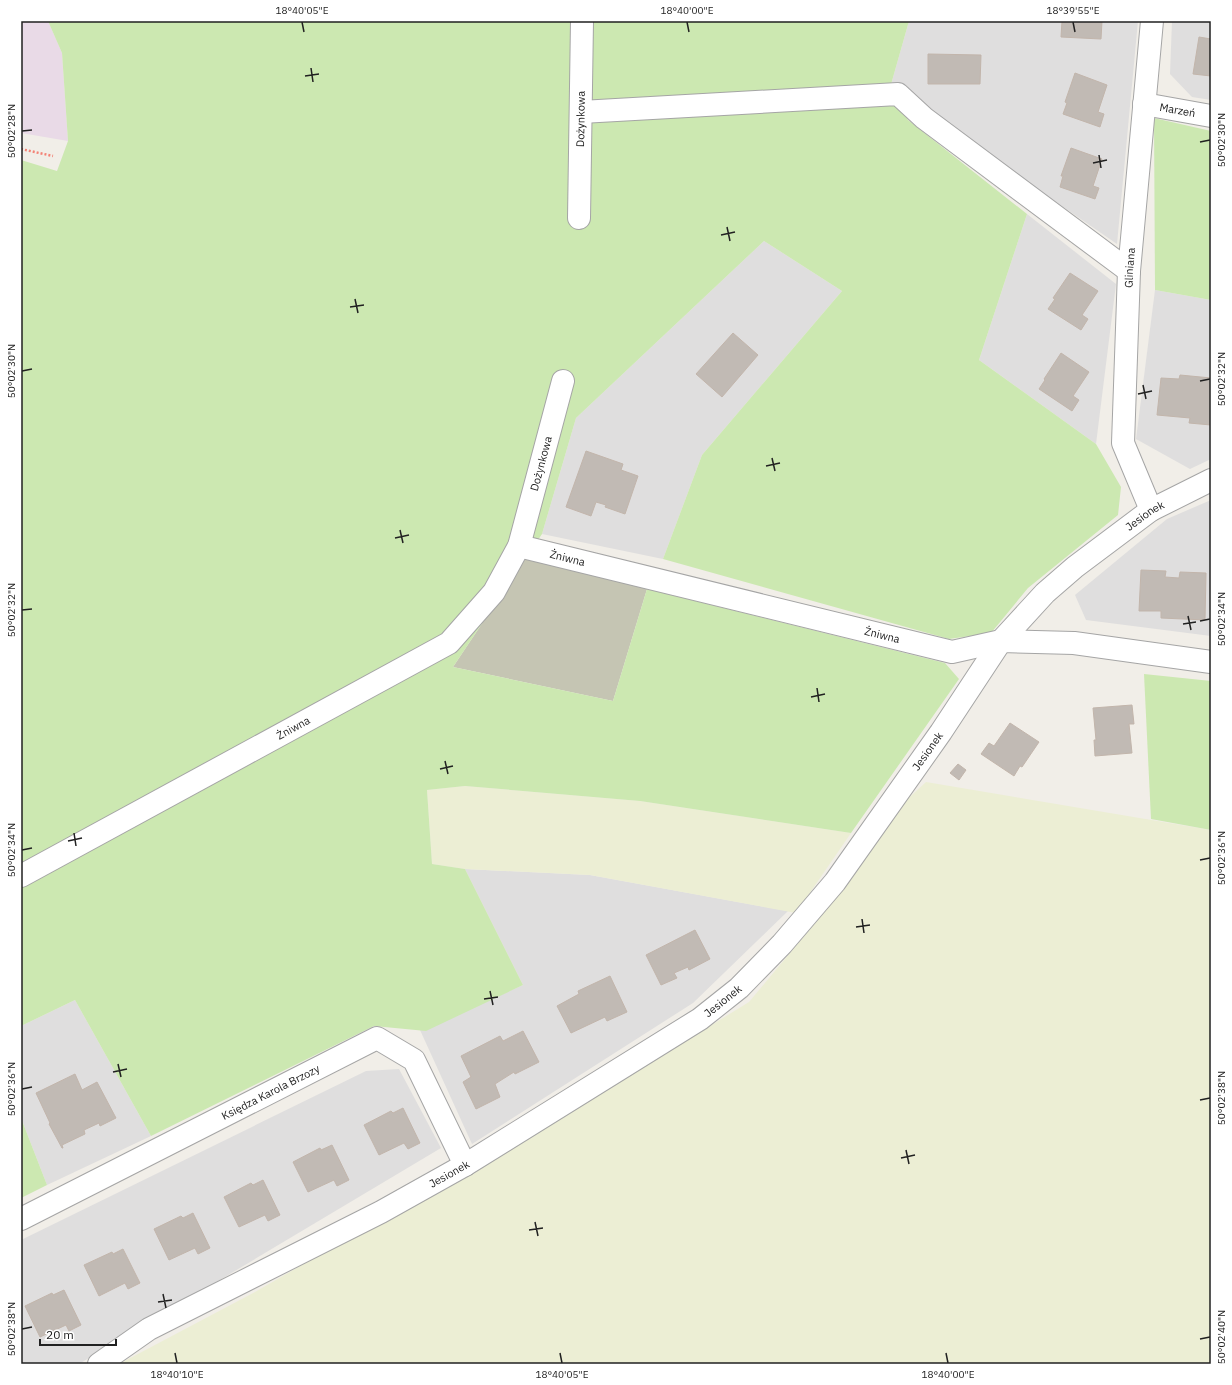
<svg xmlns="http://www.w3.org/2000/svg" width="1232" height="1385" viewBox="0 0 1232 1385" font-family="'IBM Plex Sans',sans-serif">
  <rect width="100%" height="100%" fill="#f1eee8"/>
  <g fill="#dfdede">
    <path d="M909,21H1138L1117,244L890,88Z"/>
    <path d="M1172,21H1211V100L1192,97L1170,74Z"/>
    <path d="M1027,214L1116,284L1096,444L979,360Z"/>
    <path d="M764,241L842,291L702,455L663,559L542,534L576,418Z"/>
    <path d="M1155,290L1211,300V459L1190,469L1136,439Z"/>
    <path d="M1211,500V636L1086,620L1075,595L1167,519Z"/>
    <path d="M465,869L590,875L788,911L693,1003L472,1144L420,1030L523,985Z"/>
    <path d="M75,1000L151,1136L47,1185L21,1118V1026Z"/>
    <path d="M399,1069L441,1148L79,1364H21V1240L366,1071Z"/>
  </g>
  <path fill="#e9dae7" d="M21,21H48L62,53L68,141L21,133Z"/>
  <path fill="#c5c5b3" d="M527,556L647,589L613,701L453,667Z"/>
  <g fill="#eceed4">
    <path d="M926,782L1211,830V1364H119L255,1292L606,1090L749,1002L825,911L900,806Z"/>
    <path d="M465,786L640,801L851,833L796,913L590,875L465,869L432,864L427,790Z"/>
  </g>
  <g fill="#cce8b1">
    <path d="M48,21H909L890,88L908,120L1027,214L979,360L1096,444L1121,487L1118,515L1028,588L991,633L949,639L663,559L702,455L842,291L764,241L576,418L542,534L453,667L613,701L647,589L945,663L959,679L851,833L640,801L465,786L427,790L432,864L465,869L523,985L426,1031L374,1026L151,1136L75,1000L21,1026V160L57,171L68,141L62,53Z"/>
    <path d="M1154,118L1211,131V300L1155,290Z"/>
    <path d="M1144,674L1211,681V830L1151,819Z"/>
    <path d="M21,1118L47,1185L21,1198Z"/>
  </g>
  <g fill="#c1bab4" stroke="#c2b5ab">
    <path d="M1062,21H1102L1101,39L1061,37Z"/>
    <path d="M1199,37L1211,39V76L1193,74Z"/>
    <path d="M928,54L981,55L980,84H928Z"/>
    <path d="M1075,73L1107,85L1098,112L1104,114L1100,127L1063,114L1067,103L1065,102Z"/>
    <path d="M1071,148L1102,159L1093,186L1099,188L1095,199L1060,187L1063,176H1061Z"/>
    <path d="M1070,273L1098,291L1082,315L1088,319L1081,330L1048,309L1055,299L1053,298Z"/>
    <path d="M733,333L758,355L722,397L696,374Z"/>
    <path d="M1061,353L1089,372L1073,396L1079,400L1072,411L1039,389L1045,380L1044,379Z"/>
    <path d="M1180,375L1211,378V425L1189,423L1190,418L1157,415L1161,378L1179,379Z"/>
    <path d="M586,451L623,464L621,470L638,476L625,514L605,507L606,505L596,502L591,516L566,507Z"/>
    <path d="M1141,570L1166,571L1165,577L1179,578L1180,572L1206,573L1205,620L1161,618V611H1139Z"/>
    <path d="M1132,705L1134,724H1129L1132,753L1095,756L1094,740H1096L1093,708Z"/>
    <path d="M1010,723L1039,742L1022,767L1020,766L1014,776L981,754L989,743L994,746Z"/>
    <path d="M958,764L966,770L959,780L950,773Z"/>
    <path d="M695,930L710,959L689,970L688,967L674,973L677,978L661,985L646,955Z"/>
    <path d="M610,976L627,1012L607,1021L605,1017L571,1033L557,1006L579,994L578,991Z"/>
    <path d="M523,1031L539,1062L515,1074L514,1072L495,1084L500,1097L476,1109L463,1082L471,1077L461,1056L500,1036L503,1041Z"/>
    <path d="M75,1074L82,1090L97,1082L116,1118L100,1126L99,1123L84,1130L85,1134L62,1145L63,1148H62L49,1124L50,1123L36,1093Z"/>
    <path d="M403,1108L420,1143L408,1149L404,1143L379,1155L364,1125L391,1111L393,1113Z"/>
    <path d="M332,1145L349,1180L337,1186L334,1180L308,1192L293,1162L320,1148L321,1150Z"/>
    <path d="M263,1180L280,1215L268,1221L265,1215L239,1227L224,1197L251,1183L253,1185Z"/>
    <path d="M193,1213L210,1248L198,1254L195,1248L169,1260L154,1229L181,1216L183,1218Z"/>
    <path d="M123,1249L140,1283L128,1289L125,1283L99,1296L84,1265L112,1252L113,1254Z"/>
    <path d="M64,1290L81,1325L69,1331L66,1325L40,1337L25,1306L52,1293L53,1295Z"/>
  </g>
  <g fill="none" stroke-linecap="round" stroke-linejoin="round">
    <g stroke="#a5a5a5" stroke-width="24">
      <g id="street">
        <path id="s1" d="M1144,104L1211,116"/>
        <path d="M581,112L898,94L924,118L1129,271"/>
        <path id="s2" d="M579,218L582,21"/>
        <path id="s3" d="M1151,510L1123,443L1129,271L1152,21"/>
        <path id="s4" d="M519,546L952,652L1001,641L1074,643L1211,662"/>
        <path id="s5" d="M21,876L449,643L494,592L519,546L563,381"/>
        <path id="s6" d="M21,1219L377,1038L414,1060L465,1165"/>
        <path id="s7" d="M99,1364L149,1329L381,1212L465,1165L700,1019L739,988L782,944L835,882L941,732L1001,641L1045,593L1075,567L1151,510L1211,480"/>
      </g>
    </g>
    <path stroke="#f38276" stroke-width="2.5" stroke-dasharray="2 2" stroke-linecap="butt" d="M21,149L53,156"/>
    <use href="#street" stroke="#fff" stroke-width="22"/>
  </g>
  <path fill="none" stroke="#212121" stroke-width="1.5" d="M302,22L304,32M687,22L689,32M1073,22L1075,32M311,68L313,82M305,76L319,74M22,131L32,130M1200,142L1210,140M1099,155L1101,168M1093,163L1107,160M727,227L730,241M721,235L735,232M355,299L358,313M350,307L364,305M22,371L32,369M1200,381L1210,379M1143,385L1146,399M1138,394L1152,391M772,458L775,471M766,466L780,463M400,530L403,543M395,538L409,535M22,610L32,609M1188,616L1191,630M1200,621L1210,619M1183,624L1196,622M817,688L819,702M811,697L825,694M445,761L448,774M440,769L453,766M74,833L76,846M68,841L82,838M22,850L32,848M1200,860L1210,858M862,919L864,933M856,927L870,925M490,991L493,1005M484,999L498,997M118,1064L121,1077M113,1072L127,1069M22,1089L32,1087M1200,1100L1210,1098M906,1150L909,1164M901,1158L915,1155M535,1222L538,1236M529,1230L543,1228M163,1294L166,1308M158,1302L172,1300M22,1329L32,1327M1200,1339L1210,1337M175,1353L177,1363M560,1353L562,1363M946,1353L948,1363"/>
  <g text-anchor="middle" stroke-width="3.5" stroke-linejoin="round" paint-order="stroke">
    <g font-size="11" fill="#212121" stroke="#fff">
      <text dy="4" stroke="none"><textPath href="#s1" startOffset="34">Marzeń</textPath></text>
      <text dy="4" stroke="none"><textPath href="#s2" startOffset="99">Dożynkowa</textPath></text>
      <text dy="4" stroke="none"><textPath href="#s3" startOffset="248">Gliniana</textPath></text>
      <text dy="4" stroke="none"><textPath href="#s5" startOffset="693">Dożynkowa</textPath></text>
      <text dy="4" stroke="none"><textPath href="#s7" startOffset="1371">Jesionek</textPath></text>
      <text dy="4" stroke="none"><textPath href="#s4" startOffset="50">Żniwna</textPath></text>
      <text dy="4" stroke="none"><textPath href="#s4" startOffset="374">Żniwna</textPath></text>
      <text dy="4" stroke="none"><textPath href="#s5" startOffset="310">Żniwna</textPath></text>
      <text dy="4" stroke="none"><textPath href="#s7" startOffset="1047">Jesionek</textPath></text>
      <text dy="4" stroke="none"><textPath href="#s7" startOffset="723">Jesionek</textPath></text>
      <text dy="4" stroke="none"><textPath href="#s6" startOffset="280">Księdza Karola Brzozy</textPath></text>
      <text dy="4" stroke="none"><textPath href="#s7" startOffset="399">Jesionek</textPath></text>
    </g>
  </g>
  <rect width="1232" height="1385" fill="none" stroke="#ffffff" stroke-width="44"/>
  <path d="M40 1339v6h76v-6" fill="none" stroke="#212121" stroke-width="2"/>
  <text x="46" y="1339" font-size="12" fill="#212121" stroke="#ffffff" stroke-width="3" paint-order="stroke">20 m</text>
  <rect x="22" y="22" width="1188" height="1341" fill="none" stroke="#212121" stroke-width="1.5"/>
  <g font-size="10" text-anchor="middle" fill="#212121">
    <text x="302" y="14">18°40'05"E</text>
    <text x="687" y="14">18°40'00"E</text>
    <text x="1073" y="14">18°39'55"E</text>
    <text transform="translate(11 131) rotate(-90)" y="4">50°02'28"N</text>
    <text transform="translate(1221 140) rotate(-90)" y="4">50°02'30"N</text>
    <text transform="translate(11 371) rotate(-90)" y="4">50°02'30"N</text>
    <text transform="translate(1221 379) rotate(-90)" y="4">50°02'32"N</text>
    <text transform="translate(11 610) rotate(-90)" y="4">50°02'32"N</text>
    <text transform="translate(1221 619) rotate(-90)" y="4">50°02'34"N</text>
    <text transform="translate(11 850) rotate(-90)" y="4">50°02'34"N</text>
    <text transform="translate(1221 858) rotate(-90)" y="4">50°02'36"N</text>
    <text transform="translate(11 1089) rotate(-90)" y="4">50°02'36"N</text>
    <text transform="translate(1221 1098) rotate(-90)" y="4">50°02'38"N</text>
    <text transform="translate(11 1329) rotate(-90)" y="4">50°02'38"N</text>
    <text transform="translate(1221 1337) rotate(-90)" y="4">50°02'40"N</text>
    <text x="177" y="1378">18°40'10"E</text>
    <text x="562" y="1378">18°40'05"E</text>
    <text x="948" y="1378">18°40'00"E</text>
  </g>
</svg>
